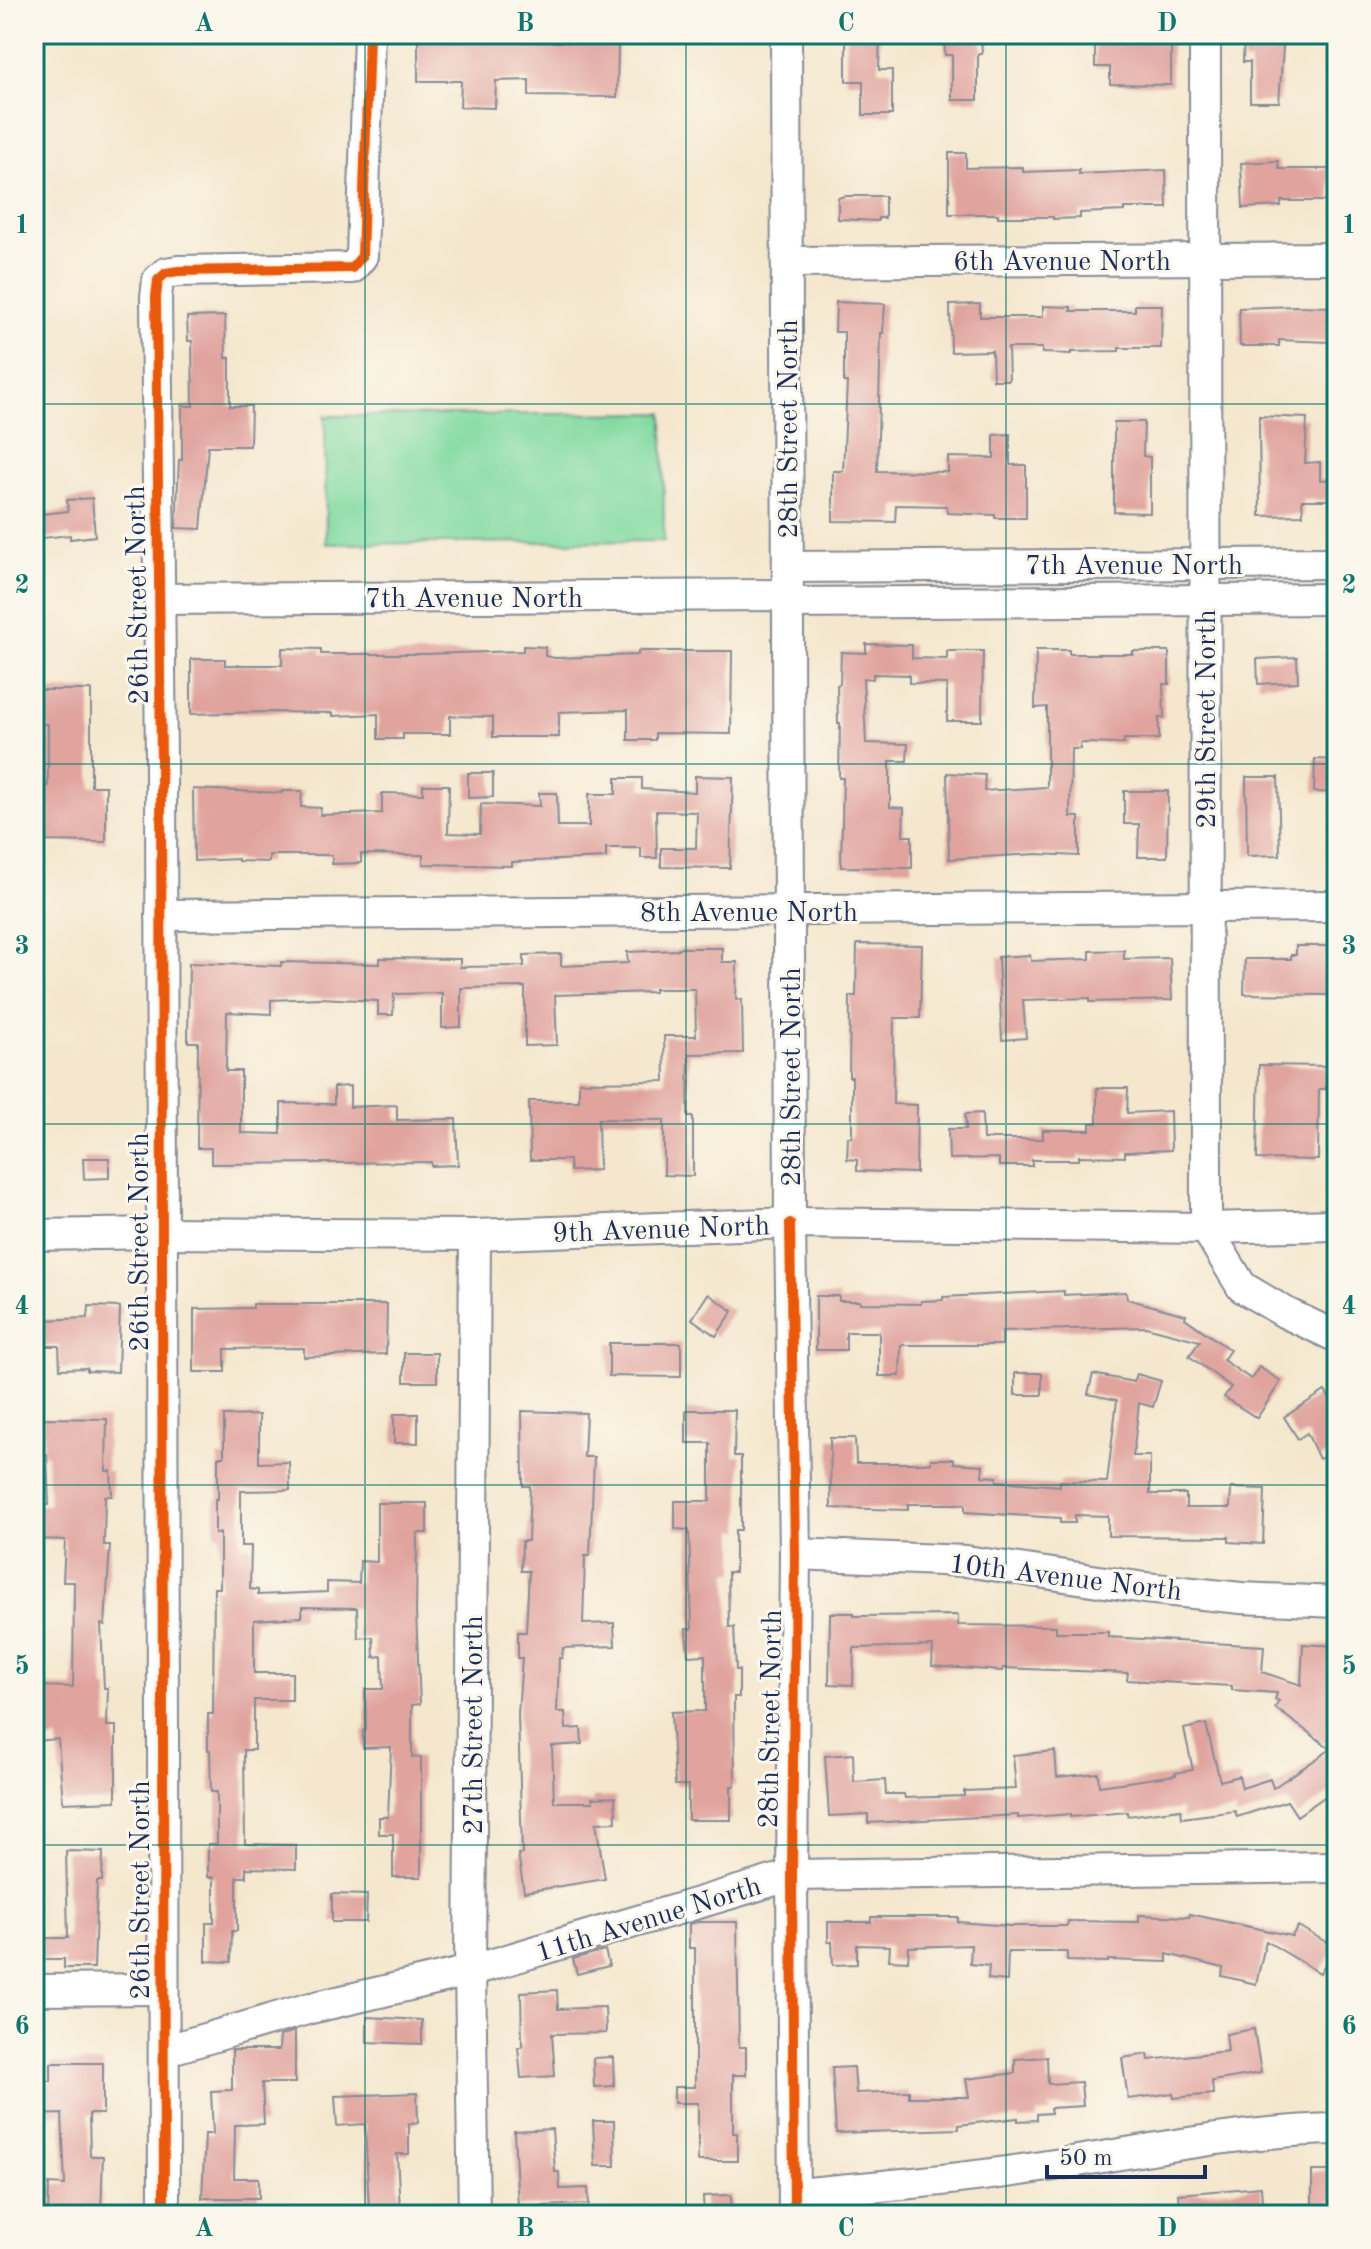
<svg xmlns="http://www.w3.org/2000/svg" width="1371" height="2249" viewBox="0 0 1371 2249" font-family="'Old Standard TT',serif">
  <rect width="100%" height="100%" fill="#fbf7ec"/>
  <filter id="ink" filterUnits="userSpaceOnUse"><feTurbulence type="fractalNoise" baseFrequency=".0125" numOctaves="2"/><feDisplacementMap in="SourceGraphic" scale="16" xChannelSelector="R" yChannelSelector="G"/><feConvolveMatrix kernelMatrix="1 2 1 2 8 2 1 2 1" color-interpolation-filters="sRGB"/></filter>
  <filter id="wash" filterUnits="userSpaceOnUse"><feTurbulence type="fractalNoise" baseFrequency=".006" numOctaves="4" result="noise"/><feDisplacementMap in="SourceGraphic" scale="32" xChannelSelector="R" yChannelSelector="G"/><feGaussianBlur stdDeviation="1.8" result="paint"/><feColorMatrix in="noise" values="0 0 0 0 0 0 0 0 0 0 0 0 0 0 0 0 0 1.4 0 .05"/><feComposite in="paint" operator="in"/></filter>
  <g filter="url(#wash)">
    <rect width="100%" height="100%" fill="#f4e7cd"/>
    <path fill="#81daa0" stroke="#4e847f" stroke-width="2" d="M663,413L664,541L326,544L325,416Z"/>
    <g id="blocks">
      <g fill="#e0a39d">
        <path d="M418,34H503V41L618,43L617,97L529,96V80L496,81L495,108L460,107L461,81H418Z"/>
        <path d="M846,34H880L879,70H892V115H863V81H846Z"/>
        <path d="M944,34H981L982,54H978V100H952V55H945Z"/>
        <path d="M1095,34H1171V85L1110,84V67H1095Z"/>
        <path d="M1244,34H1284L1279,102H1250V62H1243Z"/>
        <path d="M949,153H966V168L1023,167V172L1079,170V174L1166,170L1167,208H1124V211L1080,213V218L1053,219V217H998V214H949Z"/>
        <path d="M1278,161L1279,169H1330L1331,201H1281V206L1243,208L1241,163Z"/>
        <path d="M845,196H885V218H878V221L838,219V198Z"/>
        <path d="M836,302L885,304L883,333H881L877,471L948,472V457L994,458V435L1010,434V465H1026V518H995V515L947,513V506L896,505L895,522L833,521V471H843L847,382H844V332H835Z"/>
        <path d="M980,304V317H1043V306L1071,307V311H1135V305H1162L1161,348H1119V351L1071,352V354L1042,353V348H1008L1009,380H993L992,351L951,352L950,305Z"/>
        <path d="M1296,306L1331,307L1330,342L1279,340V346H1240L1239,308Z"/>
        <path d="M225,316L226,358H230V406H251L250,446H208L201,529L176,528L179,460H182V406H193L192,341H188L187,317Z"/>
        <path d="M1259,416L1307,418L1305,463L1320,462V480L1336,479V500H1302L1303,515L1260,516Z"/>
        <path d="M1114,422H1144L1143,456L1150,457V513L1114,512Z"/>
        <path d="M92,498L95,536L70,539V535L34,539V515L68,511L67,500Z"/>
        <path d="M866,644L912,645V658L947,659V651H983L982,721H947V684L909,683V675L873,674V679L863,678L866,743L908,744L907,761H890V807L904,808L903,836H912V868L841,867L843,778H839L840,723H838L837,685L840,684L841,652L866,653Z"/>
        <path d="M523,646L545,647V656L555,658L638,655V651H732L731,734L655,733V740H628V710L559,712V737H493V717L450,716V734H403V739H378V714L333,716V713L268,712L191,714V659H225V665H282V648L321,649V654H426L523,651Z"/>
        <path d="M1036,650H1069V654H1133V651H1169V684H1163L1164,718H1159V739H1124V744L1080,743V749H1071L1070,817H1079V856L1037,854L949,859L947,773L985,775L984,791L1047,787V707L1035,708Z"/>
        <path d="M1297,657L1298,682L1258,684L1257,659Z"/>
        <path d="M34,690H91V786H106V842L34,841V786H48V724H34Z"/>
        <path d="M1315,759L1337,760V793L1314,792Z"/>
        <path d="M468,773H493V797L468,798Z"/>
        <path d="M695,776L733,777L730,868L661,867V848H696L697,812L656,811L657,858H641V848H606V858L512,862V866L423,864V855L361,854V863L332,864V855H269V862L238,861V859L194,861L193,789L282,793V791H302L301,807L321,808L320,815L382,813V793L423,794V785H449L448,833L480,834L481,804L540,806L539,793H557L558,826H589V794H616V778H642V789L695,792Z"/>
        <path d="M1246,777H1278L1280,855L1247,856Z"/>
        <path d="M1124,791H1168L1167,857H1138L1139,824H1124Z"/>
        <path d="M857,944L922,945L920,1018H894L893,1104L917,1105L916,1173L857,1171V1160L847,1159L848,1137H852V1077H849L850,996H856Z"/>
        <path d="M1296,946H1328V995L1244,994L1245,959H1291V955H1296Z"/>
        <path d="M678,948H722V962H737L736,1000L742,999L743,1053L689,1054L688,1117H693V1176L664,1175V1120L598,1119L599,1170L570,1171L569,1160H530L529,1101H579V1082L665,1081L664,1036H696L695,989H654V992L555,995L557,1045L525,1046V987L461,988V1027L442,1028V993L394,994L393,1015H378V1001L320,998L271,1000V1014L227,1012L226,1071H241V1133L281,1134V1103L334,1104V1087L350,1086V1107L397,1105V1120L456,1119L458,1165L431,1166V1162L211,1164V1148H197L198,1042H188L189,963L281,966V962L380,964V958L460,959V967L524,966V955L561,954V966L628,963L627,952L678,950Z"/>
        <path d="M1124,950V959L1170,958L1172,1000L1090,1002V998L1023,1000L1026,1038L1002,1040L998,957L1030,955L1031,961L1090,959V951Z"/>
        <path d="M1259,1065L1327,1066L1326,1089H1319L1318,1160L1257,1159Z"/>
        <path d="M1097,1088H1128L1127,1113L1170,1111L1171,1150L1125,1152V1157L1079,1156V1160H1032V1166H999V1158L949,1159L948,1129H966L965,1114L982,1113L983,1139H1043V1130H1090V1123H1097Z"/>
        <path d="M83,1158H109V1178L84,1179Z"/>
        <path d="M1064,1291V1295L1126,1292L1127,1299L1186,1315L1185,1318L1230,1350L1223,1360L1251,1379L1259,1367L1281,1381L1257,1418L1224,1397L1231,1387L1189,1356L1200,1341L1146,1327L1002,1331V1345H901L900,1376H879V1332H846V1350H816V1296H839V1301H860V1303L921,1304V1301L943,1300V1297Z"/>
        <path d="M708,1294L733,1311L716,1336L692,1319Z"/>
        <path d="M253,1304H387L386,1354L304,1357V1348L225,1349V1372H194V1309L253,1308Z"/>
        <path d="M89,1306L120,1307L118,1372L87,1371V1368L60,1369L59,1346H43V1320L88,1318Z"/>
        <path d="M609,1343H681V1377L609,1376Z"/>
        <rect x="404" y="1353" width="33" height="29"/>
        <rect x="1015" y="1373" width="27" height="22"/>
        <path d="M1093,1374L1134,1382L1137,1374L1161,1381L1153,1407L1139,1403L1133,1456H1150V1494H1186V1508H1230L1231,1488L1265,1489L1263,1544L1229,1542V1537L1108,1536V1516L1075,1515V1523H1060V1518L965,1512V1504H908V1510L831,1508L830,1438H855L856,1463H931V1459H954V1463L983,1465L982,1476L997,1477V1481L1060,1486V1481L1107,1482L1117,1400L1088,1394Z"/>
        <path d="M1325,1391L1337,1410V1451L1319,1459L1307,1433L1298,1439L1284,1417Z"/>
        <path d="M686,1410H735L734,1456H741V1530H735V1572H728L729,1627H734L736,1670H739V1697H734L735,1786H731V1820H688V1785H675L671,1712L705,1711V1655L688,1656L686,1629H692L689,1530L675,1529V1501H710V1443H686Z"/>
        <path d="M522,1411L586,1413L584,1457H594L590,1556H585L583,1624L614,1623L615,1646L563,1648L562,1658H559L557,1712H565L566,1729L581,1728L582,1744L552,1746L554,1802H593L592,1798L615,1797L616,1822L596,1823L605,1879L524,1892L518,1854H522L518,1714L522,1658H518V1632H526L529,1571H521L522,1541H528L530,1486H523Z"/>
        <rect x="394" y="1414" width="24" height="29"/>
        <path d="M259,1415V1463L289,1462L290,1490L241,1491V1546H251L250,1589L258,1590V1595L327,1592V1582L359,1583L360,1561L377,1562V1503H427V1533H417L416,1613L420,1704L412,1705V1757L421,1758V1877H393V1834H379V1817H388L391,1747L363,1748V1731L366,1730L365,1689H383L382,1656L374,1657L373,1637L358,1638L357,1608L302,1607V1617L254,1620V1673H292V1700H254V1750H244L245,1844L296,1845V1869L246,1868V1877H237V1931H232L231,1962L206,1961V1923H214V1877H208V1844H217V1792H211L210,1750H208V1714H213L214,1588H220V1533L215,1534V1499H218V1457H224V1416Z"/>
        <path d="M43,1418L107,1419L106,1471H111L112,1496H105L104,1545H110L105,1625L101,1624L104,1688H108L107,1726H116V1801L63,1803L58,1739L34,1741V1686L73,1687L74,1582H63L65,1540L35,1539V1505H49L47,1455H43Z"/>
        <path d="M830,1613H854V1616L958,1615V1625L1056,1626V1632H1108V1637L1264,1646L1262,1672L1301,1685L1303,1644L1337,1646V1788L1297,1816L1287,1801L1237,1817L1235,1811L1182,1818L1181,1809L1128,1816L1127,1812L1070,1817V1814L1018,1818V1815L868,1823V1814L829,1816L825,1756L853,1754L854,1782L885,1780L886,1794H904L905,1798L964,1796V1791L1016,1789L1013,1755L1055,1751L1057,1777L1098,1773L1099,1786L1176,1775L1175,1773L1193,1770L1184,1729L1206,1724L1220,1781L1239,1776L1242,1788L1270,1779L1273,1788L1331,1749L1275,1708L1279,1701L1275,1700L1277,1693L1232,1690V1686L1127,1680L1128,1673L1003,1668L1002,1671L932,1666L933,1646L854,1648L853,1685L829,1684Z"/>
        <path d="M66,1851L103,1852L102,1881H97L94,1968H64V1959H34V1938H68Z"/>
        <path d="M332,1894L367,1895L366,1922H332Z"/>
        <path d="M1190,1914L1292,1936L1298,1926L1335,1947L1320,1973L1266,1941L1256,1984L1222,1976L1223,1968L1167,1954V1962L1108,1960V1962L1067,1961V1952H1008L1007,1981L988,1979L989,1966L970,1964L971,1945L909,1947L908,1961L889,1960L890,1946L857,1945V1964L833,1965L832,1942H828V1922H871V1917H958V1922L1010,1926H1067L1068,1921L1139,1922V1915L1189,1917Z"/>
        <path d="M698,1922H737L739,2047H746V2075H733V2133H737V2161H698V2103H674V2087H695V1948H689V1924Z"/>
        <path d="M605,1950L609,1966L577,1974L573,1959Z"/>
        <path d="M557,1990L558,2009L605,2007L606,2033L552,2034L555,2076L521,2078L518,2047H522L521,1992Z"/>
        <path d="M367,2017L422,2020V2044L367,2042Z"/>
        <path d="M1254,2029L1261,2073L1212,2081L1213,2094L1174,2098L1173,2093L1128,2099L1122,2058L1148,2054L1149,2060L1228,2051L1226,2034Z"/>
        <path d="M295,2031V2083H262L264,2124L235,2125L234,2178H259V2198H202L205,2134H213L211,2091L232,2090V2050H279L280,2036Z"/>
        <path d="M613,2057L614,2086L594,2087L593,2058Z"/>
        <path d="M1047,2057L1048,2084L1081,2082L1083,2106L1050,2108L1051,2113L1037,2114V2120L1018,2121V2118L959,2125V2129L836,2133L832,2068L854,2067L856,2093L909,2091V2097H969L966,2079L1015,2073V2059Z"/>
        <path d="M51,2063H103V2114H89L90,2156H103L101,2215H48L49,2184L65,2185L62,2114L34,2115V2081H51Z"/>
        <path d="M417,2093L418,2123L409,2124V2154H397L400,2209L369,2211L365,2124L337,2126L335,2096Z"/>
        <path d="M593,2121H614L615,2166H595Z"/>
        <path d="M552,2129L555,2172H559L560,2189L588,2188L589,2204L518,2207L514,2131Z"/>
        <path d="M1312,2171H1337V2200H1331L1332,2215H1312Z"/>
        <path d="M1261,2187L1263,2215H1180L1178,2194Z"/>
        <path d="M731,2195L732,2215H704L703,2196Z"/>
      </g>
    </g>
  </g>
  <g filter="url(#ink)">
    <use href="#blocks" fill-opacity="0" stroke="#888b96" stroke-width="2"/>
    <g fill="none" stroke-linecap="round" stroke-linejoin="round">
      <g stroke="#888b96" stroke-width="34">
        <g id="minor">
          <path d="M786,34L790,1223L795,1554L792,1875L794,2215"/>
          <path d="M1205,34L1206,1228L1242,1287L1286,1313L1337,1337"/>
          <path d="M787,262L1337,258"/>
          <path d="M788,567L1337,563"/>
          <path d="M160,599L788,595"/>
          <path d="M788,603L1337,599"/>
          <path d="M161,915L1337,906"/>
          <path d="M34,1235L162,1233L475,1235L790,1223L1206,1228L1337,1225"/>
          <path d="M795,1554L966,1561L1145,1588L1241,1598L1337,1602"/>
          <path d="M34,1990L162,1989"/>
          <path d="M164,2051L307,2009L470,1971L792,1875L1336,1867"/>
          <path d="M794,2194C881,2186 968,2179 1054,2165C1148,2150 1241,2131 1337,2129"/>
          <path d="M164,2215L161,760L156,297L158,280L166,273L178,271L352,268L362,256L369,34"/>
          <path d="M474,2215L470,1971L475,1235"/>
        </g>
      </g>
      <use href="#minor" stroke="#fff" stroke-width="30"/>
      <g stroke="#fbf7ec" stroke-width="15">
        <g id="cycleway">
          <path d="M790,1223L795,1554L792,1875L794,2215"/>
          <path d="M164,2215L161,760L156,297L158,280L166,273L178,271L352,268L362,256L369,34"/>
        </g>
      </g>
      <use href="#cycleway" stroke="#e8590c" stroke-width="10"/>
    </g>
  </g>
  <path fill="none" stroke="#0f766e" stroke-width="2" stroke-opacity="0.55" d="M365,34V2215M686,34V2215M1006,34V2215M34,404H1337M34,764H1337M34,1124H1337M34,1485H1337M34,1845H1337"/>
  <g text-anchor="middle" stroke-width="6" stroke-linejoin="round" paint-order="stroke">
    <g font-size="28" fill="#1b2f5e" stroke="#fbf7ec">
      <text x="1062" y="270">6th Avenue North</text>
      <text transform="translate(787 429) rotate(-90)" y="10">28th Street North</text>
      <text x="1134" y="574">7th Avenue North</text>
      <text transform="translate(136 595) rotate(-91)" y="10">26th Street North</text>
      <text x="474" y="607">7th Avenue North</text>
      <text transform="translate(1205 719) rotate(-90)" y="10">29th Street North</text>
      <text x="749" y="921">8th Avenue North</text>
      <text transform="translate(790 1077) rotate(-90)" y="10">28th Street North</text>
      <text transform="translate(661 1228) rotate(-2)" y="10">9th Avenue North</text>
      <text transform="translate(138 1242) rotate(-90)" y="10">26th Street North</text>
      <text transform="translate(1066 1576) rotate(7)" y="10">10th Avenue North</text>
      <text transform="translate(769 1719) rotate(-89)" y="10">28th Street North</text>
      <text transform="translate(472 1725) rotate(-90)" y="10">27th Street North</text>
      <text transform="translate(139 1890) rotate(-90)" y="10">26th Street North</text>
      <text transform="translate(648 1918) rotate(-17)" y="10">11th Avenue North</text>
    </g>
  </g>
  <rect width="1371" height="2249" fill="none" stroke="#fbf7ec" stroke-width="88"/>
  <path d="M1047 2165v12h158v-12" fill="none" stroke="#1b2f5e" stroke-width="4"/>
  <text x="1059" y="2165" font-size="24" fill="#1b2f5e" stroke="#fbf7ec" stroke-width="6" paint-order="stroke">50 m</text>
  <rect x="44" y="44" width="1283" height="2161" fill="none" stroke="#0f766e" stroke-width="3"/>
  <g font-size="26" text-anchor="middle" font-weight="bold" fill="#0f766e">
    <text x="204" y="31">A</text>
    <text x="525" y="31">B</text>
    <text x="846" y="31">C</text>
    <text x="1167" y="31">D</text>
    <text x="22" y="233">1</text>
    <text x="1349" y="233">1</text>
    <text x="22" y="593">2</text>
    <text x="1349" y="593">2</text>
    <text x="22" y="954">3</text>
    <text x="1349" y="954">3</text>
    <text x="22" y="1314">4</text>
    <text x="1349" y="1314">4</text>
    <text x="22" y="1674">5</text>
    <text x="1349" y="1674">5</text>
    <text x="22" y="2034">6</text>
    <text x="1349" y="2034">6</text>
    <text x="204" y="2236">A</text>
    <text x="525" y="2236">B</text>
    <text x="846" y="2236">C</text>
    <text x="1167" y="2236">D</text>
  </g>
</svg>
